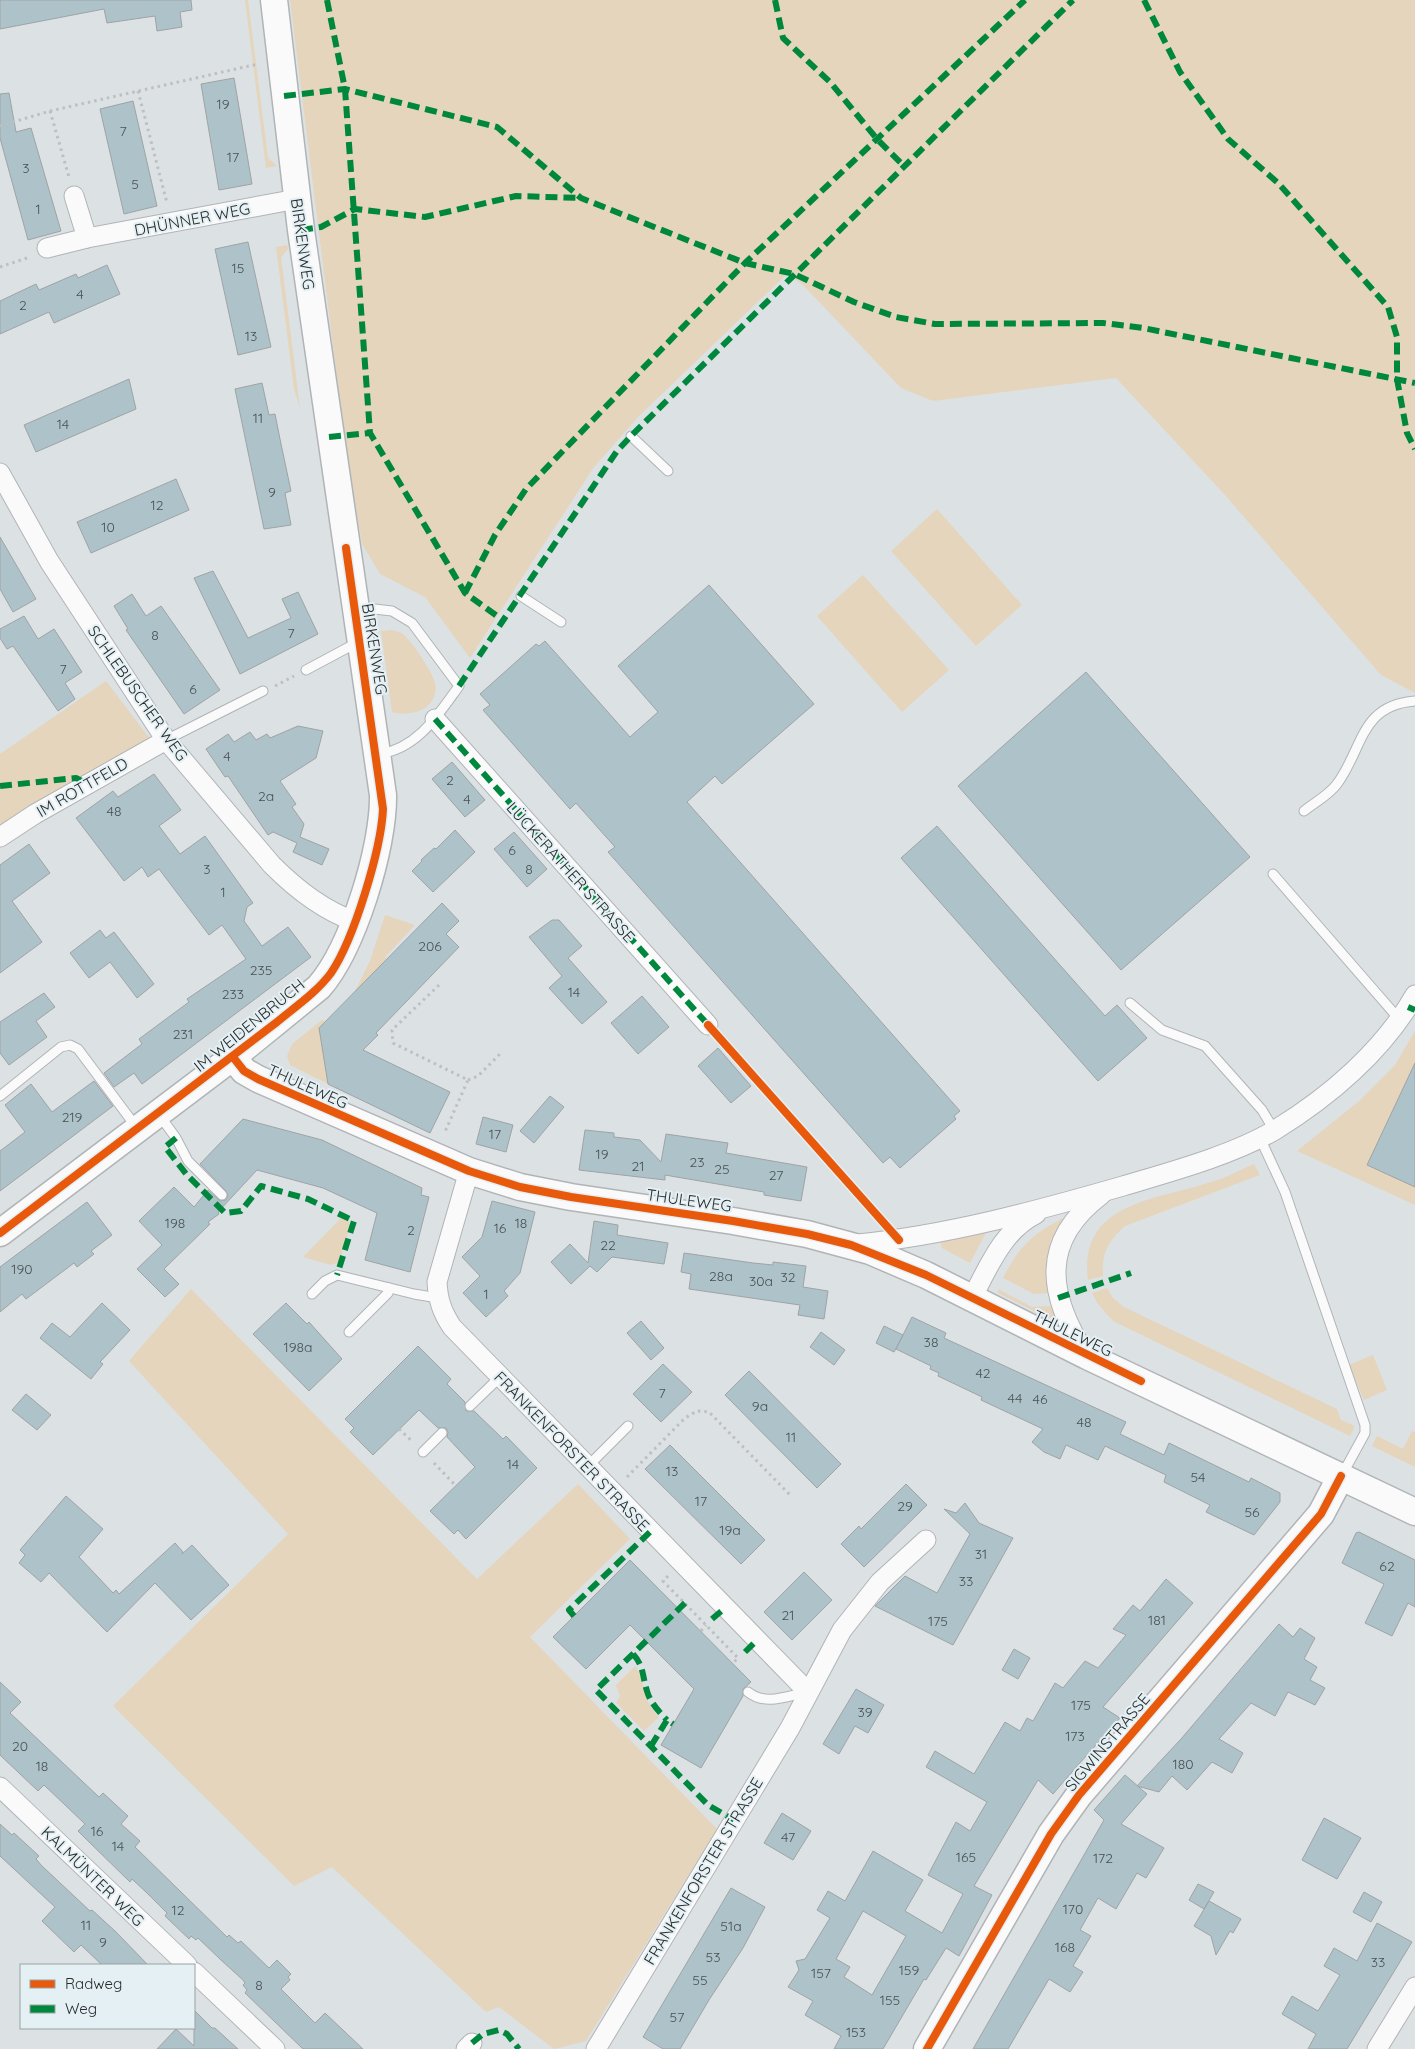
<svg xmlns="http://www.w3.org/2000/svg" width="1415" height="2049" viewBox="0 0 1415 2049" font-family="Quicksand,sans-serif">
  <rect width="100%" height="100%" fill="#dce1e4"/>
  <g fill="#e5d5bc">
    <path d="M245,0H248L268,158L277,166L266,168Z"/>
    <path d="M290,0H1415V693L1381,675L1225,495L1116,378L933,401L901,388L803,285L787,274L639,416L594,467L470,658L425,597L380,574L362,544L346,450Z"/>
    <path d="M287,245L288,249L281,257L300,408L294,389L276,247Z"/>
    <path d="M937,509L1022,605L976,646L891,551Z"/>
    <path d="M863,575L949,670L902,712L817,616Z"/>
    <path d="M392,630C395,631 401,632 403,634C412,641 436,677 436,687C435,711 410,717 392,712L381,631Z"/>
    <path d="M106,681L150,739L0,828V754Z"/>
    <path d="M385,915L415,925L386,956L385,963L353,995L370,961Z"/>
    <path d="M322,1020L325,1022L319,1029L328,1084L290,1065L287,1056L292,1044Z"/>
    <path d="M1415,1031V1205L1297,1151L1358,1102L1395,1065Z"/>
    <path d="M1254,1164L1260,1175L1125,1226C1109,1240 1101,1253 1103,1276L1088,1280C1078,1202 1157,1200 1211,1182C1226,1178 1240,1170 1254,1164Z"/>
    <path d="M1068,1216C1050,1243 1044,1260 1048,1293L1034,1294L1003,1278C1019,1246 1035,1231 1068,1216Z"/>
    <path d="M341,1218L349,1222L350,1226L339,1262L331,1265L303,1257Z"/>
    <path d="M988,1229L970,1263L942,1248L940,1241Z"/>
    <path d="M1107,1288L1113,1298L1124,1307L1337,1409L1341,1420L1353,1425L1354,1428L1350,1436L1113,1321L1097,1303L1092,1293Z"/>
    <path d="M191,1289L477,1579L578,1484L630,1539L530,1637L717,1829L586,2041L554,2049L499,2007L486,2012L332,1867L294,1886L113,1706L288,1534L129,1361Z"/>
    <path d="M998,1289L1032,1307L1052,1306L1055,1316L1048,1318L998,1293Z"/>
    <path d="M1373,1355L1387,1390L1364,1400L1349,1365Z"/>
    <path d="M1412,1431L1415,1432V1467L1372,1446L1377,1436L1403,1449Z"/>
    <path d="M635,1666C647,1681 640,1698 659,1717L644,1731L616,1703L620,1696L616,1685Z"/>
  </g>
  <g fill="#adc2c9" stroke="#9fa3a5" fill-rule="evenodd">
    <path d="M0,0H191L192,10L180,12L182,27L157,31L155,16L107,23L104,9L0,29Z"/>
    <path d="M234,78L252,184L219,190L201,84Z"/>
    <path d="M9,93L16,132L31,128L61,231L28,240L0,138V94Z"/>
    <path d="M133,101L157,206L124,214L100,109Z"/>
    <path d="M248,242L271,347L238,355L215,249Z"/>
    <path d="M107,265L120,294L54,323L49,312L0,334V301L36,284L39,290L76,274L78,278Z"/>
    <path d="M129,379L136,409L36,452L24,425Z"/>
    <path d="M262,383L269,415L275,414L281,444L291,491L285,493L291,525L264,529L235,389Z"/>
    <path d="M176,479L189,510L91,553L77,522Z"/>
    <path d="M0,537L36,599L13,612L0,589Z"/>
    <path d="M213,571L248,638L291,618L282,599L298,592L318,634L240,674L194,578Z"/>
    <path d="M709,585L814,704L722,784L715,776L687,802L960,1111L954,1116L956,1119L900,1168L890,1157L883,1163L608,852L615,847L576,803L570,809L483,710L490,705L480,694L536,644L539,646L545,641L630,737L658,712L618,666Z"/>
    <path d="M132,594L146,616L161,606L220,690L184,714L126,630L128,629L114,606Z"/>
    <path d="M24,616L38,639L54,629L82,672L65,683L75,699L58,711L13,646L7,649L0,638V629Z"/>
    <path d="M1086,672L1250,857L1121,970L958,786Z"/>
    <path d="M298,726L323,731L316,758L280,781L296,804L292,807L304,824L300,837L329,849L322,865L293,852L297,843L273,832L268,835L228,776L225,777L206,749L228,734L234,742L250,732L256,740L267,734L270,738Z"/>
    <path d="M452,762L485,800L465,817L432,779Z"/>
    <path d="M154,774L181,810L159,826L180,854L205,836L253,903L247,907L244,921L262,946L288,927L311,957L142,1084L134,1073L114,1087L104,1073L142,1044L139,1039L189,1002L187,999L246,959L222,925L209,935L159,869L148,877L142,867L124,881L76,818L113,791L118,797Z"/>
    <path d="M937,826L1105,1016L1117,1005L1147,1038L1098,1081L901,858Z"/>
    <path d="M455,830L475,852L433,892L412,871L422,861L421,860L434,848L436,849Z"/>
    <path d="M514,832L547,869L527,887L494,849Z"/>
    <path d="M29,844L50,873L12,901L42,942L0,973V865Z"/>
    <path d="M442,903L459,921L446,934L459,947L376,1033L378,1035L363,1050L450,1092L430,1133L328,1084L319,1028Z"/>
    <path d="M552,920H559L582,946L568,958L607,1002L582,1024L549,988L562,976L529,937Z"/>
    <path d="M100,930L106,938L114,932L154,984L137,998L110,962L89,978L70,953Z"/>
    <path d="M44,993L55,1007L36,1021L47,1037L9,1065L0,1053V1022Z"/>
    <path d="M642,996L669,1027L638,1054L611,1023Z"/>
    <path d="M718,1048L751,1086L731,1103L698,1066Z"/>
    <path d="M1415,1063V1187L1367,1165Z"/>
    <path d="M94,1081L113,1106L0,1191V1151L25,1132L5,1105L31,1084L52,1112Z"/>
    <path d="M550,1096L564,1107L534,1143L520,1131Z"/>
    <path d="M483,1117L513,1125L506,1152L476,1144Z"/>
    <path d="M243,1119L322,1140L422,1188L421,1195L429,1197L410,1272L365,1260L377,1213L323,1188L257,1170L218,1212L219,1214L208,1222L210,1224L164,1269L179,1284L165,1297L137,1269L162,1245L139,1221L174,1187L194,1207L208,1190L220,1201L226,1200L228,1196L226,1191L200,1164Z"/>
    <path d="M585,1130L614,1133V1137L640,1140L661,1162L666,1134L728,1143L726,1153L807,1167L801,1201L764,1195V1192L665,1175V1180L579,1170Z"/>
    <path d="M492,1201L535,1212L520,1273L504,1291L508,1296L486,1317L463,1293L480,1276L462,1257L482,1237Z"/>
    <path d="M87,1202L112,1235L91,1251L94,1254L77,1267L74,1263L26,1299L22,1294L0,1312V1267Z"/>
    <path d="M594,1221L618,1225L617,1235L668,1243L664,1264L612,1257L597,1272L590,1266L571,1284L551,1262L570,1244L588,1263Z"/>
    <path d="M684,1253L753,1263L773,1265V1262L806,1266L803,1287L828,1291L824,1319L798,1315L800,1305L689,1289L691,1274L681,1272Z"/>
    <path d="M102,1303L130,1330L100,1362L103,1364L91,1379L40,1338L52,1323L70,1337Z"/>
    <path d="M286,1303L307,1324L309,1322L342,1359L309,1391L253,1334Z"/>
    <path d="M912,1317L946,1333L944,1338L1126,1422L1120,1434L1164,1455L1169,1443L1249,1482L1251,1478L1280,1493V1502L1254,1535L1206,1512L1210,1505L1164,1482L1166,1475L1105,1446L1098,1460L1066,1445L1060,1459L1044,1452L1032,1442L1043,1429L981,1400L982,1397L938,1376L939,1373L930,1369L931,1366L896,1349Z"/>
    <path d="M641,1321L664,1348L651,1360L627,1333Z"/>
    <path d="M884,1326L903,1335L894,1352L876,1343Z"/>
    <path d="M821,1332L845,1350L834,1365L810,1347Z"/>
    <path d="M418,1346L451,1379L447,1384L465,1402L466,1411H474L503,1439L506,1436L537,1468L466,1539L458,1530L454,1534L430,1511L475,1467L447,1437L448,1432L446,1428H438L419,1410L373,1455L350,1432L354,1428L345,1419Z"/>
    <path d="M663,1364L692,1392L661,1422L633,1394Z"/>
    <path d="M749,1371L841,1464L817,1488L725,1395Z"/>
    <path d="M26,1394L51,1415L37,1430L12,1410Z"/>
    <path d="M670,1445L765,1540L741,1564L645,1469Z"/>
    <path d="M906,1484L927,1505L864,1567L841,1544L859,1526L861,1529Z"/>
    <path d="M66,1496L103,1529L79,1557L113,1593L116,1590L119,1594L175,1543L183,1552L182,1554L192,1545L229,1585L191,1620L155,1583L107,1632L49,1573L41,1582L19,1563L25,1555L20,1550Z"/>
    <path d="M965,1503L979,1523L1013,1538L953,1645L875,1606L905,1576L937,1593L970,1534L944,1509L956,1513Z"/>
    <path d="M1359,1532L1415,1560V1607L1408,1603L1392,1636L1365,1623L1384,1584L1342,1563L1356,1533Z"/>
    <path d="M630,1560L751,1682L743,1689V1696L701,1768L661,1745L694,1689L630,1625L586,1669L553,1637Z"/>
    <path d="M804,1572L832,1600L792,1640L764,1612Z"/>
    <path d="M1166,1579L1193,1603L1103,1707L1120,1718L1078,1765L1053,1794L1038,1780L974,1886L992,1895L959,1956L946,1948L926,1980L924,1979L883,2049H834L841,2036L805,2015L813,2001L788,1987L799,1970L796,1961L805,1959L830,1918L817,1910L828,1891L845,1901L873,1851L923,1880L905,1911L942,1933L963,1894L928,1875L956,1822L970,1831L987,1802L926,1767L935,1751L974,1774L1005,1722L1020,1731L1027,1718L1033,1721L1055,1683L1063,1688L1085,1661L1098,1668L1126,1635L1113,1629L1133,1605L1140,1611ZM863,1911L906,1936L872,1995L844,1977L850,1967L836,1959Z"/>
    <path d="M1279,1624L1293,1637L1300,1628L1315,1638L1304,1659L1317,1667L1310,1680L1325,1688L1315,1705L1288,1692L1275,1716L1251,1703L1219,1739L1243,1753L1232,1773L1212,1762L1187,1790L1172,1776L1159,1792L1137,1786L1181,1739Z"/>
    <path d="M1014,1649L1030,1658L1018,1679L1002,1670Z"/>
    <path d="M0,1682L21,1702L10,1713L99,1797L103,1793L128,1816L121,1824L140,1841L135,1847L227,1937L229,1935L238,1943L241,1941L269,1968L277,1960L291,1974L288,1977L290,1980L281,1989L315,2023L325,2013L363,2049H303L245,1993L247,1990L243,1985L245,1983L243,1980L221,1960L198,1938L196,1940L191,1936L189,1939L165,1916L167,1913L147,1893L132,1879L130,1882L85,1838L78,1831L85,1824L44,1785L38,1791L0,1755Z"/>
    <path d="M856,1689L884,1705L868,1733L855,1726L839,1754L823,1744Z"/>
    <path d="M1125,1775L1147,1794L1121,1824L1164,1848L1146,1878L1137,1873L1116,1909L1098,1898L1080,1930L1091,1936L1073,1966L1083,1972L1070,1992L1049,1979L1008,2049H973L1104,1820L1094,1810Z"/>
    <path d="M782,1813L811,1831L793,1860L764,1843Z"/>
    <path d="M1324,1818L1361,1838L1337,1879L1302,1860Z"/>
    <path d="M0,1824L12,1835L14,1833L39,1856L36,1859L42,1866L90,1911L92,1910L115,1931L148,1965H102L81,1945L74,1952L42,1921L55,1907L0,1856Z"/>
    <path d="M1198,1884L1214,1892L1204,1909L1189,1900Z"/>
    <path d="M731,1888L765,1907L743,1948L709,2000L680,2049H663L643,2037Z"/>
    <path d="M1364,1892L1382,1902L1371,1922L1353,1912Z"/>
    <path d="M1209,1901L1241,1919L1233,1933L1230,1931L1216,1955L1211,1936L1194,1926Z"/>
    <path d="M1377,1923L1412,1942L1347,2049H1308L1316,2034L1282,2014L1292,1996L1318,2011L1340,1975L1324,1966L1334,1948L1357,1961Z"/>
    <path d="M194,2010L212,2028H215L238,2049H157L176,2029L194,2046Z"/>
  </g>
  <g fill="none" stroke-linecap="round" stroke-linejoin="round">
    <g stroke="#b1b4b7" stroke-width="11">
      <g id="lane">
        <path d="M631,436L668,471"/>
        <path d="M521,596L561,622"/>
        <path d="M357,607L392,611L412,623L459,686C438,715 418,748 380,754"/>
        <path d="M306,670L349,647L360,645"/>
        <path d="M166,740L263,691"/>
        <path d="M1304,811C1314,803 1329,795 1337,784C1363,749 1360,705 1415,701"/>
        <path d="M1273,874L1399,1019"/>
        <path d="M1130,1003L1162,1030L1205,1046L1262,1110L1274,1130"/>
        <path d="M0,1096L61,1047L70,1045L78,1049L137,1128"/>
        <path d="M160,1116L176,1138L188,1161L222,1195"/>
        <path d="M1260,1138L1285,1192L1365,1425V1433L1342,1475"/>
        <path d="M312,1294L325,1281L337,1275L414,1294L438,1298"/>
        <path d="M349,1332L388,1293L389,1288"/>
        <path d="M470,1406L500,1377"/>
        <path d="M423,1452L442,1433"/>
        <path d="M588,1466L628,1426"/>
        <path d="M748,1692C765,1706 787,1696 807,1692"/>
      </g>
    </g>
    <g stroke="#b1b4b7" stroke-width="21">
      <g id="street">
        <path d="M74,196L87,238"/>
        <path d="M47,248L87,238L297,199"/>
        <path d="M0,473L49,561L166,740L272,865C296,889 322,910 354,921"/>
        <path d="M435,719L708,1025"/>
        <path d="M0,837L35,814L166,740"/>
        <path d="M469,1171L437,1282C438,1300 442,1312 452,1327L808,1692"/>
        <path d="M858,1244C948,1235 1036,1211 1123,1186C1170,1172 1233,1155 1275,1130C1329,1097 1383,1051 1415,995"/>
        <path d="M972,1298C988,1268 1003,1230 1036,1214"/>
        <path d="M1086,1355C1048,1295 1039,1242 1101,1195"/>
        <path d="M0,1787L187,1965"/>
        <path d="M194,1972L275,2049"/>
        <path d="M466,2049L472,2043"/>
        <path d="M596,2049L790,1728L842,1630L880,1582L926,1540"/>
        <path d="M1377,2049L1415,1987"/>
      </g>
    </g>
    <g stroke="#b1b4b7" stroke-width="29">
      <g id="secondary">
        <path d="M233,1057L244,1071L258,1079L469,1171L520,1187L571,1197L733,1221L807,1234L870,1251L926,1275L1087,1356L1415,1512"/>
        <path d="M0,1233L233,1057L319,987C353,948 384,847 383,795L301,230L274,0"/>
        <path d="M927,2049L1051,1834L1079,1795L1321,1514L1341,1476"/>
      </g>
    </g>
    <g stroke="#bebfc1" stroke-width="3" stroke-dasharray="2.5 4" stroke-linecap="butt">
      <path d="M138,91L167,203"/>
      <path d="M50,111L69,177"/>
      <path d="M0,126L50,111L258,64"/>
      <path d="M0,267L30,257"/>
      <path d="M275,686L294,676"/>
      <path d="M439,985L392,1030L393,1043L468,1080L444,1134"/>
      <path d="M468,1080L478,1076L500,1054"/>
      <path d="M399,1429L413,1442"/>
      <path d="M434,1463L456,1486"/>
      <path d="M627,1477L685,1418L697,1411L709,1412L791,1496"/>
      <path d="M668,1576L663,1581L738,1658L733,1663"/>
      <path d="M701,1631L706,1625"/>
    </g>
    <use href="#lane" stroke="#fafafb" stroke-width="9"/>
    <use href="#street" stroke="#fafafb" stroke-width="19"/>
    <use href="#secondary" stroke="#fafafb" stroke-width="26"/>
    <g stroke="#00873e" stroke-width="6" stroke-dasharray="12 6" stroke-linecap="butt">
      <path d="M327,0L345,89L370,433L465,593L504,621"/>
      <path d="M775,0L783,38L830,82L877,139L904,166"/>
      <path d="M1144,0L1180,72L1228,139L1278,183L1388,307L1397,337V379L1407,433L1415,449"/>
      <path d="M284,96L345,89L497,127L581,198L745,263L794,274L854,302L896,317L935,324L1103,323L1143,328L1415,383"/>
      <path d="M301,230L321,227L355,209L425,217L516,196L581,198"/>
      <path d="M329,437L370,433"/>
      <path d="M465,593L495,535L526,489L745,263L1025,0"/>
      <path d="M459,686L617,451L631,436L1073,0"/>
      <path d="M435,719L710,1027"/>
      <path d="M0,786L76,778L88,784"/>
      <path d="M1408,1007L1415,1010"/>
      <path d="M176,1138L165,1147L187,1175L225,1213L241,1211L261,1186L308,1199L354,1221L337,1275"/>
      <path d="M1058,1298L1131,1273"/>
      <path d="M685,1603L596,1690L708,1805L734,1820"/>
      <path d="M574,1616L569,1610L651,1531"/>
      <path d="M712,1619L725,1608"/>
      <path d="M745,1652L756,1641"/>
      <path d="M633,1654C644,1666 642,1675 647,1691C650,1702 659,1712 667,1720"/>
      <path d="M651,1746L667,1720L673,1724"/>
      <path d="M472,2043L483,2034L499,2030L507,2034L519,2049"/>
    </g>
    <g stroke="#e5f0f4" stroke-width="11">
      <g id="cycleway">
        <path d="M708,1025L899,1240"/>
        <path d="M233,1057L244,1071L258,1079L469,1171L520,1187L571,1197L733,1221L807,1234L851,1245L926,1275L1141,1381"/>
        <path d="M0,1233L277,1022C295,1007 317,992 331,973C354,939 381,850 383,809L346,548"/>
        <path d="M927,2049L1051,1834L1079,1795L1321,1514L1341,1476"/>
      </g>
    </g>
    <use href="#cycleway" stroke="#e8590c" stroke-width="8"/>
  </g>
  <g text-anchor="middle" stroke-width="4" stroke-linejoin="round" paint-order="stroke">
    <g font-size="14" fill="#495254">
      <text x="223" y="109">19</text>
      <text x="123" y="136">7</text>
      <text x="233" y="162">17</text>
      <text x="26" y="173">3</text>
      <text x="135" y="189">5</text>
      <text x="38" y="214">1</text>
      <text x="238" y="273">15</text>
      <text x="80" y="299">4</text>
      <text x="23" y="310">2</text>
      <text x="251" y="341">13</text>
      <text x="258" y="423">11</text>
      <text x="63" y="429">14</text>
      <text x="272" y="497">9</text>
      <text x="157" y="510">12</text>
      <text x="108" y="532">10</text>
      <text x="291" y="638">7</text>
      <text x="155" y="640">8</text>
      <text x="63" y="674">7</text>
      <text x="193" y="694">6</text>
      <text x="227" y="761">4</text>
      <text x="450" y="785">2</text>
      <text x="266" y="801">2a</text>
      <text x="467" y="804">4</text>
      <text x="114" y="816">48</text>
      <text x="512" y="855">6</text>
      <text x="207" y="874">3</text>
      <text x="529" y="874">8</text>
      <text x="223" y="897">1</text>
      <text x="430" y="951">206</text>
      <text x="261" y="975">235</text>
      <text x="574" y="997">14</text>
      <text x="233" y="999">233</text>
      <text x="183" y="1039">231</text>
      <text x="72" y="1122">219</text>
      <text x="495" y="1139">17</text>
      <text x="602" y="1159">19</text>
      <text x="697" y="1167">23</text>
      <text x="638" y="1171">21</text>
      <text x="722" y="1174">25</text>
      <text x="776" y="1180">27</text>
      <text x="175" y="1228">198</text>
      <text x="521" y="1228">18</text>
      <text x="500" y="1233">16</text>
      <text x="411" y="1235">2</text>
      <text x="608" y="1250">22</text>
      <text x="22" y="1274">190</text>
      <text x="721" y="1281">28a</text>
      <text x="788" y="1282">32</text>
      <text x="761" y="1286">30a</text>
      <text x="486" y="1299">1</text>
      <text x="931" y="1347">38</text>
      <text x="298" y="1352">198a</text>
      <text x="983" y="1378">42</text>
      <text x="662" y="1398">7</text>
      <text x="1015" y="1403">44</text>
      <text x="1040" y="1404">46</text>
      <text x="760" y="1411">9a</text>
      <text x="1084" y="1427">48</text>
      <text x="791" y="1442">11</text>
      <text x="513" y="1469">14</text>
      <text x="672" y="1476">13</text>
      <text x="1198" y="1482">54</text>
      <text x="701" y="1506">17</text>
      <text x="905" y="1511">29</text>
      <text x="1252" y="1517">56</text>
      <text x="730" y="1535">19a</text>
      <text x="981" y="1559">31</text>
      <text x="1387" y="1571">62</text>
      <text x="966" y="1586">33</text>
      <text x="788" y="1620">21</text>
      <text x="1157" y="1625">181</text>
      <text x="938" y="1626">175</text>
      <text x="1081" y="1710">175</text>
      <text x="865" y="1717">39</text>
      <text x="1075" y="1741">173</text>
      <text x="20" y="1751">20</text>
      <text x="1183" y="1769">180</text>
      <text x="42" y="1771">18</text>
      <text x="97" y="1836">16</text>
      <text x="788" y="1842">47</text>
      <text x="118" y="1851">14</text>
      <text x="966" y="1862">165</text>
      <text x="1103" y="1863">172</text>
      <text x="1073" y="1914">170</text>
      <text x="178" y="1915">12</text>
      <text x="86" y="1930">11</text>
      <text x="731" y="1931">51a</text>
      <text x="103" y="1947">9</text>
      <text x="1065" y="1952">168</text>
      <text x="713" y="1962">53</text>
      <text x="1378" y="1967">33</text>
      <text x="909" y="1975">159</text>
      <text x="821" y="1978">157</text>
      <text x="700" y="1985">55</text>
      <text x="259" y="1990">8</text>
      <text x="890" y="2005">155</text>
      <text x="677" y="2022">57</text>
      <text x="856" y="2037">153</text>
    </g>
    <g font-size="16" fill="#282c2d" stroke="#e5f0f4">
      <text transform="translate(192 219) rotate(-11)" y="6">DHÜNNER WEG</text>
      <text transform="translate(303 244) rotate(82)" y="6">BIRKENWEG</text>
      <text transform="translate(375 649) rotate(81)" y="6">BIRKENWEG</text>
      <text transform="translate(138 693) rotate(55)" y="6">SCHLEBUSCHER WEG</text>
      <text transform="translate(82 787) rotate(-30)" y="6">IM ROTTFELD</text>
      <text transform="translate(571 872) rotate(48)" y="6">LÜCKERATHER STRASSE</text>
      <text transform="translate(249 1025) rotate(-39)" y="6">IM WEIDENBRUCH</text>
      <text transform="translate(308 1086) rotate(24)" y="6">THULEWEG</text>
      <text transform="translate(689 1200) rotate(8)" y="6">THULEWEG</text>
      <text transform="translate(1073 1333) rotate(26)" y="6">THULEWEG</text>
      <text transform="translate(572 1451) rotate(46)" y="6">FRANKENFORSTER STRASSE</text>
      <text transform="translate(1107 1742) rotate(-50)" y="6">SIGWINSTRASSE</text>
      <text transform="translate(703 1871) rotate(-59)" y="6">FRANKENFORSTER STRASSE</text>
      <text transform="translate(93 1876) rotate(44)" y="6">KALMÜNTER WEG</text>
    </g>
  </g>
  <rect x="20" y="1964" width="175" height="65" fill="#e5f0f4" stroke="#99a2a4"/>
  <rect x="30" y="1980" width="25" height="8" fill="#e8590c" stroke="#99a2a4"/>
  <text x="65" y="1989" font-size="15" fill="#282c2d">Radweg</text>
  <rect x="30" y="2005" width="25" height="8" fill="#00873e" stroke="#99a2a4"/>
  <text x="65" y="2014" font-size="15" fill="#282c2d">Weg</text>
</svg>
